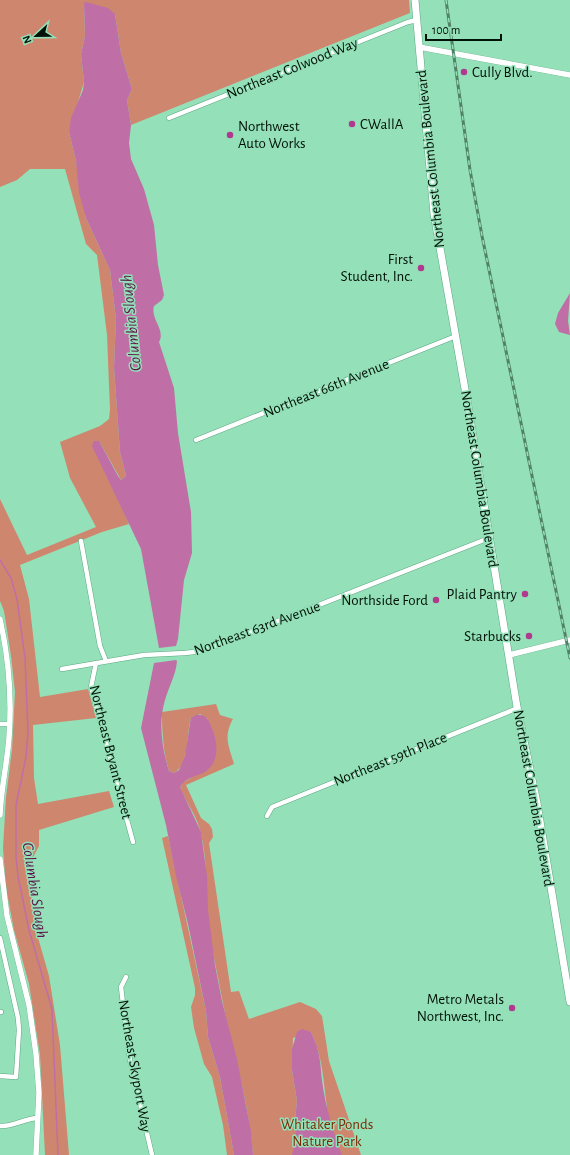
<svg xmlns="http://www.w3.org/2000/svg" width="570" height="1155" viewBox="0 0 570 1155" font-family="'Alegreya Sans',sans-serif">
  <rect width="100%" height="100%" fill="#94e0b8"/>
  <g fill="#ce876e" fill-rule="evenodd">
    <path d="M0,0H409L410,13L131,125L127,100L132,89L121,53L115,14L84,3L85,36L81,54L84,82L69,132L76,161L86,218L110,270L116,319L114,367L120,452L126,476L121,480L99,441L118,498L129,524L102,532L20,565L29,599L40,697L88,689L96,718L33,725L34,778L38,804L109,791L114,807L39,830V846L30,863L29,881L37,934L49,976L60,1045L69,1155H45L40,1055L29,984L14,930L6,888L3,848L6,797L12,749L15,692L11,656L4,611L0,601V499L27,555L96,527L70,478L60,442L100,426L109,419L110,410L107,335L97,255L86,244L65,169H30L17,180L0,187Z"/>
    <path d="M216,704L220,715L233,719C223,737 229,746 234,764L186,785L201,818L209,824L212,829L213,837L209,843L231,992L239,991L249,1019L300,1002L316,1009L322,1016L329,1061L361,1155H253C249,1098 230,1044 220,988C215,962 209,936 207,910C206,884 207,859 201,834C198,818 186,802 180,787L183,782L191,778L208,719L200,714L191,718C186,734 190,764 174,773L169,771C163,751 162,732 162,712ZM311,1032C323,1056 323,1081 327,1107L295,1120L297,1101L292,1070L293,1038Z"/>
    <path d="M168,836L206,1011L208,1037L220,1077L234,1155H227L223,1125L212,1077L204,1064L194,1028L191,1007L195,995V988L162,838Z"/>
  </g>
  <g fill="#bf6fa5">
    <path d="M86,2L108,8L115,14L121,53L132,89L127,100L131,125L129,143L131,159L144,189L154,225L158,265L164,295L162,300L154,306C150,319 166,330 159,342L174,388L178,433L191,512L192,553L184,580L178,639L176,646L159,648L141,549L92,446L94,441H99L118,476L121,480L126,476L120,452L114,367L116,319L110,270L86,218L79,193L76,161L69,132L71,118L83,90L84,82L81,54L85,36L84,3Z"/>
    <path d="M570,293L568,321L570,335L559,332L555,324L558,313Z"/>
    <path d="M176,660L177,661C176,675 169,686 165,700C158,723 162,748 169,771L174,773L179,770L185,756L190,723L191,718L196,715C205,714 208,718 211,726C218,742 221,763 203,773C194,777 185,778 180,787L201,832L207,876L208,910L215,965L222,1001L237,1059L251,1131L253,1155H234L220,1077L208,1037L206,1011L188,924L176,876L166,825L141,728L154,663Z"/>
    <path d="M302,1029L311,1032C320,1051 320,1059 322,1080C325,1105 333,1132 342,1155H292L296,1139L295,1120L297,1101L292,1070V1049L297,1032Z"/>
  </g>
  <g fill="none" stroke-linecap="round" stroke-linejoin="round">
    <path stroke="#bf6fa5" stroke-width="1.5" d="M0,560L11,578L17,599L25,658L28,732L26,757L16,805V857L18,876L29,930L52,1009L58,1155"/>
    <g stroke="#5ba781" stroke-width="5.5">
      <g id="minor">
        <path d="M169,118L408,22L417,20"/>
        <path d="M196,440L456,336"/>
        <path d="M81,541L100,646L106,661"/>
        <path d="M96,663L91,687L133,842"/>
        <path d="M62,669L144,655L185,653L202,651L489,538"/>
        <path d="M0,724H10"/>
        <path d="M267,816L272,807L518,708"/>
        <path d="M0,938L18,1018L19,1030L16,1077L0,1076"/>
        <path d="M126,977L121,987L130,1060L152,1155"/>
        <path d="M0,1012H1"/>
        <path d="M0,1126C14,1127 25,1118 38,1118"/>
      </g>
    </g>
    <g stroke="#5ba781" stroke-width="6">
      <g id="tertiary">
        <path d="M419,47L570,75"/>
        <path d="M0,619C9,659 12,698 9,738C7,764 1,789 0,815"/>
        <path d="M509,655L570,640"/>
        <path d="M0,859L7,916L29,1005L36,1054L39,1093L36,1155"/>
      </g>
    </g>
    <g stroke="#5ba781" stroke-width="8">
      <path id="primary" d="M415,0L434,214L468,406L517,707L537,803L570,1002"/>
    </g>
    <use href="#minor" stroke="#fff" stroke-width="4.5"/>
    <use href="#tertiary" stroke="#fff" stroke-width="5.5"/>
    <use href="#primary" stroke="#fff" stroke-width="7"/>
    <g stroke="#518267" stroke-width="3">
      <path id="rail" d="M446,0L470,170L482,236L570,658"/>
    </g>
    <use href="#rail" stroke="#94e0b8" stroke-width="1.5" stroke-dasharray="4.5" stroke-linecap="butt"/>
  </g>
  <g fill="#b0398f" stroke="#94e0b8" stroke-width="1.5">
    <circle cx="464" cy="72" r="4"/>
    <circle cx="352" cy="124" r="4"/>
    <circle cx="230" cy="135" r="4"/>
    <circle cx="421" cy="268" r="4"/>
    <circle cx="525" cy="594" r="4"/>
    <circle cx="436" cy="600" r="4"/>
    <circle cx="529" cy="636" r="4"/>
    <circle cx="512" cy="1008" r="4"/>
  </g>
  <g text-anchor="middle" stroke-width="3" stroke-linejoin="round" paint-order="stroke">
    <g font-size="15" fill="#001107" stroke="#94e0b8">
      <text transform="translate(292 68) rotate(-22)" y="5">Northeast Colwood Way</text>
      <text transform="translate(430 159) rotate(-96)" y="5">Northeast Columbia Boulevard</text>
      <text transform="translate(326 388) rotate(-22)" y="5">Northeast 66th Avenue</text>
      <text transform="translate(480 479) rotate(81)" y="5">Northeast Columbia Boulevard</text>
      <text transform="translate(257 628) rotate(-20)" y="5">Northeast 63rd Avenue</text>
      <text transform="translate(111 752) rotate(76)" y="5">Northeast Bryant Street</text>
      <text transform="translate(390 759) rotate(-22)" y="5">Northeast 59th Place</text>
      <text transform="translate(534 798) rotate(80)" y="5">Northeast Columbia Boulevard</text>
      <text transform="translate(135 1066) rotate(80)" y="5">Northeast Skyport Way</text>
    </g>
    <g font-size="15" fill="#001107" stroke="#94e0b8" text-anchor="end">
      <text x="472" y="77" text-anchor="start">Cully Blvd.</text>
      <text x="360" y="129" text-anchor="start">CWallA</text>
      <text x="238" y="131" text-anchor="start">Northwest<tspan x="238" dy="17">Auto Works</tspan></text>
      <text x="413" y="264">First<tspan x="413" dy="17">Student, Inc.</tspan></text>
      <text x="517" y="599">Plaid Pantry</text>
      <text x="428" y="605">Northside Ford</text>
      <text x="521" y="641">Starbucks</text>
      <text x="504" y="1004">Metro Metals<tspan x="504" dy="17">Northwest, Inc.</tspan></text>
    </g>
    <g font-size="15" fill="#7b2a04" stroke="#94e0b8">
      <text x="327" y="1129">Whitaker Ponds<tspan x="327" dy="17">Nature Park</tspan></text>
    </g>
    <g font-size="16" font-style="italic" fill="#5d144a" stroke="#94e0b8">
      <text transform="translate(130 323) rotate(-96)" y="6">Columbia Slough</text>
      <text transform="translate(36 890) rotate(81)" y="6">Columbia Slough</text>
    </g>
  </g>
  <g transform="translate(36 36) rotate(248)" stroke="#94e0b8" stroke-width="3" paint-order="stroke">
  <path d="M0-3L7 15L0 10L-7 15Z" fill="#001107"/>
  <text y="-6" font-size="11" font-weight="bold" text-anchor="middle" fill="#001107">N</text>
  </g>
  <path d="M426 34v6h75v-6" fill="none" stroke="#001107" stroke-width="2"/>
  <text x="432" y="34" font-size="12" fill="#001107" stroke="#94e0b8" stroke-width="3" paint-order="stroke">100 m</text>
</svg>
